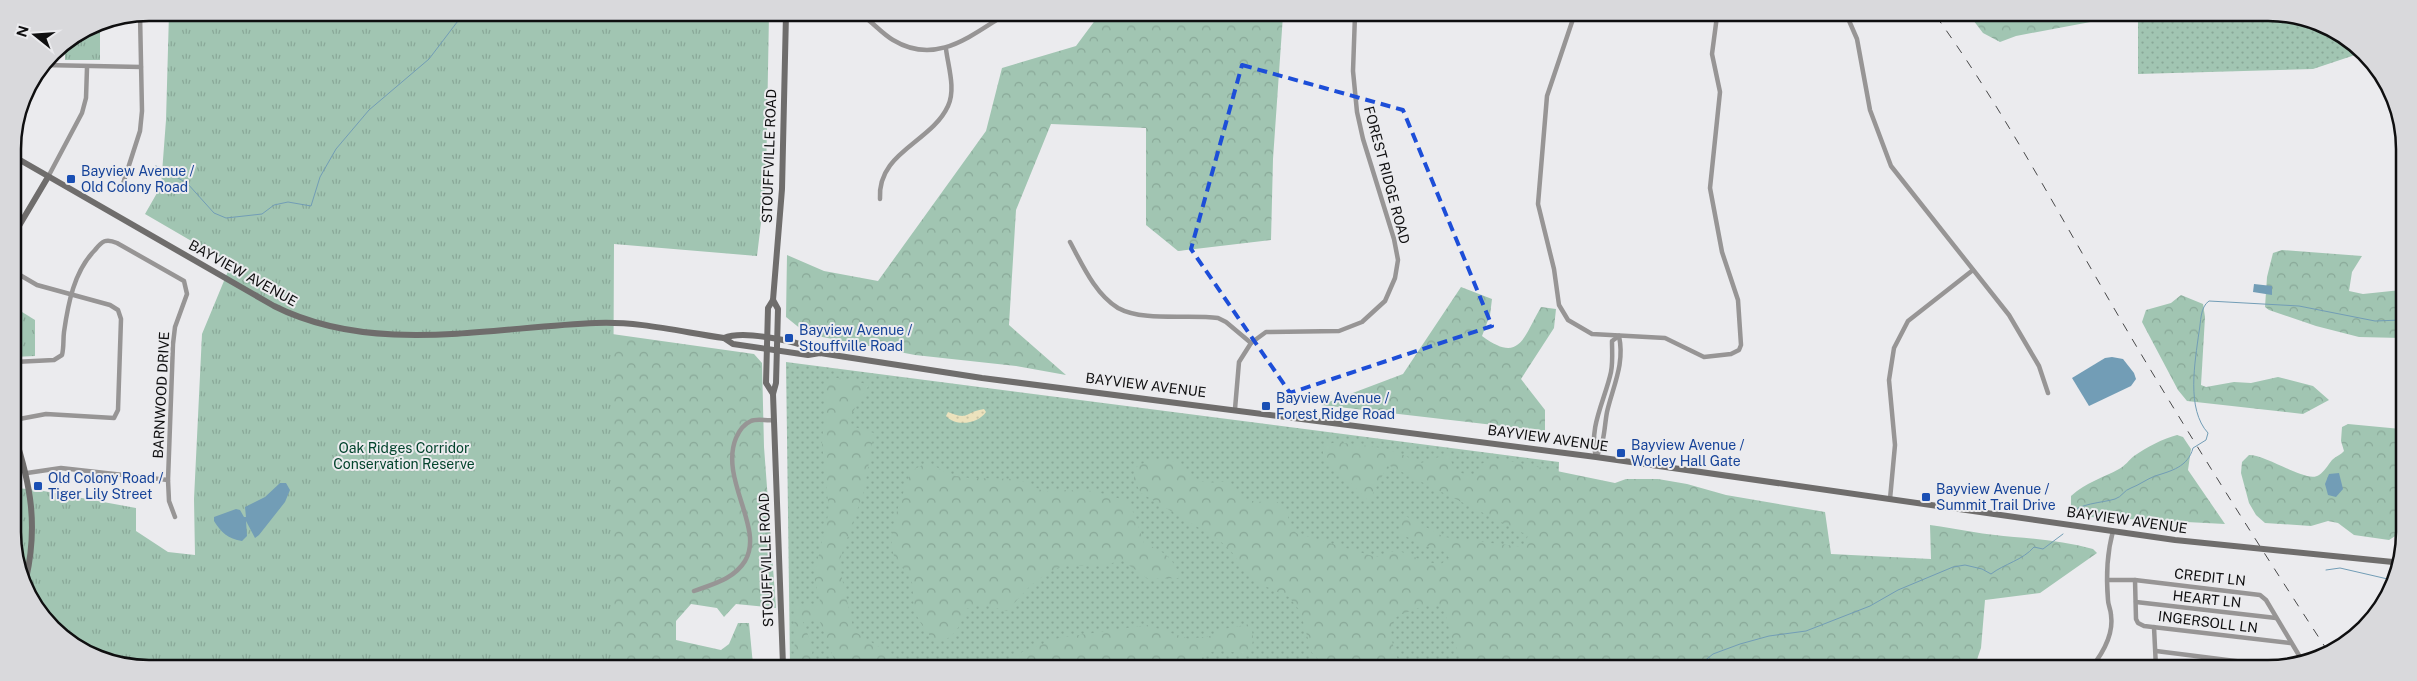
<svg xmlns="http://www.w3.org/2000/svg" width="2417" height="681" viewBox="0 0 2417 681" font-family="'Public Sans',sans-serif">
  <defs>
    <pattern id="grass-dots" width="8" height="8" patternUnits="userSpaceOnUse" patternTransform="scale(1.25)"><rect width="8" height="8" fill="#a1c5b2"/><path d="M2 2h.1M6 6h.1" fill="none" stroke="#89a898" stroke-width="1.8" stroke-linecap="round"/></pattern>
    <pattern id="forest-crowns" width="20" height="18" patternUnits="userSpaceOnUse" patternTransform="scale(1.25)"><rect width="20" height="18" fill="#a1c5b2"/><path d="M2 6a3 3 0 1 1 6 0M12 15a3 3 0 1 1 6 0" fill="none" stroke="#89a898"/></pattern>
    <pattern id="sand-dots" width="8" height="8" patternUnits="userSpaceOnUse" patternTransform="scale(1.25)"><rect width="8" height="8" fill="#ece2bd"/><path d="M2 2h.1M6 6h.1" fill="none" stroke="#c9c1a1" stroke-width="1.8" stroke-linecap="round"/></pattern>
    <pattern id="park-tufts" width="24" height="20" patternUnits="userSpaceOnUse" patternTransform="scale(1.25)"><rect width="24" height="20" fill="#a1c5b2"/><path d="M3 7l-1-3M5 7V3M7 7l1-3M15 17l-1-3M17 17v-4M19 17l1-3" fill="none" stroke="#89a898"/></pattern>
  </defs>
  <rect width="100%" height="100%" fill="#ebebee"/>
  <g fill="url(#grass-dots)">
    <path d="M2138,17H2303L2364,52L2313,69L2138,74Z"/>
    <path d="M786,362L1559,462L1553,667L790,665Z"/>
  </g>
  <g fill="url(#forest-crowns)">
    <path d="M1099,15H1283L1273,159L1271,240L1178,251L1146,225V128L1051,124L1016,210L1009,325L1066,375L1016,366L915,355L807,334L786,317L787,255L824,271L878,281L986,131L1002,68L1076,46Z"/>
    <path d="M1970,16L2117,17L2016,36L2000,42L1983,33Z"/>
    <path d="M2282,250L2362,256L2352,272L2349,291L2363,294L2401,290V338L2359,337L2316,326L2269,310L2265,307L2267,277L2273,253Z"/>
    <path d="M1461,287L1492,299L1490,315L1482,336C1520,364 1523,338 1541,307L1556,309L1554,328L1521,379L1545,410V431L1321,405L1403,374Z"/>
    <path d="M2181,295L2203,304L2205,317L2201,385L2206,387L2234,382L2251,383L2278,377L2313,386L2329,400L2303,414L2187,401L2178,390L2142,322L2146,310L2171,303Z"/>
    <path d="M612,334L754,354L762,363L764,447L776,608L736,604L724,617L717,608L691,604L676,621V640L721,650L729,644L738,623H749L753,665H611L610,417Z"/>
    <path d="M830,377L855,381L869,385L848,420L851,426L874,433L864,491L840,559L841,574L854,631L907,665H836L819,619L803,622L813,648L810,665H795L794,605L817,606L820,601L814,576L829,511L822,443L825,409L824,391Z"/>
    <path d="M2348,424L2401,429L2400,533L2389,540L2354,535L2338,523L2328,521L2311,526L2265,523L2256,515L2249,503L2241,473L2242,462L2249,455C2268,455 2307,484 2319,475C2324,472 2328,465 2332,460C2336,456 2341,455 2344,451L2341,441L2342,427Z"/>
    <path d="M2177,435L2183,437L2191,449L2188,470L2225,524L2071,516V496C2086,482 2103,478 2119,469C2125,466 2129,460 2134,456C2147,447 2162,439 2177,435Z"/>
    <path d="M1336,442C1362,446 1397,446 1418,464L1448,454C1454,470 1458,474 1475,476L1481,464L1494,458L1615,483L1626,479H1658L1687,484L1726,495L1825,512L1831,554L1931,559L1930,525C1958,529 1986,535 2014,537C2040,539 2067,542 2093,549L2097,553L2040,593L1985,600L1981,648L1974,668L1468,667C1454,647 1448,630 1444,606C1433,603 1423,606 1413,610C1409,612 1403,613 1398,616C1384,625 1395,655 1401,666H1325L1312,653L1300,611L1289,597L1258,583L1244,569L1231,551L1219,540L1141,493L1134,480V469C1145,459 1170,456 1183,466C1189,472 1193,478 1201,481C1209,484 1221,482 1229,481L1245,500L1259,502L1273,498L1288,512V522L1296,533L1376,557L1397,550L1426,562L1441,564L1449,558L1445,552L1419,543L1401,534L1398,523L1400,513L1444,537L1523,547L1530,531L1523,533L1388,465L1369,501L1323,456V446Z"/>
    <path d="M928,462L950,475L969,478L1018,479L1045,492L1058,490L1094,491L1124,500L1134,513L1144,543C1162,551 1176,558 1179,578L1148,579L1123,561L1096,566L1065,565L1047,573L1030,586L1007,611L981,604L966,609C961,625 954,641 935,642C927,631 916,620 914,606C912,596 914,588 911,579C909,571 900,568 896,561C883,534 903,497 911,471Z"/>
    <path d="M1250,624C1254,637 1255,644 1246,655C1231,651 1216,647 1202,656L1211,666H999L1024,651L1059,638L1147,625L1189,639L1210,636L1224,629Z"/>
  </g>
  <path fill="url(#sand-dots)" d="M984,409L986,412C978,424 956,427 946,416L948,412C970,421 964,412 984,409Z"/>
  <g fill="url(#park-tufts)">
    <path d="M169,13L769,14L766,181L757,256L614,244L612,665L114,664L52,628L15,558V484L16,488L38,490L136,508V531L168,552L195,555L194,499L202,334L231,264L145,214L161,186L166,120Z"/>
    <path d="M100,22V60H65V44Z"/>
    <path d="M14,307L35,320V356L14,357Z"/>
  </g>
  <g fill="#729db6">
    <path d="M2254,284L2272,286V295L2253,292Z"/>
    <path d="M2112,357L2123,359L2134,373L2136,379L2131,386L2089,406L2072,378L2105,358Z"/>
    <path d="M2339,473L2343,489L2336,497L2328,495L2325,484L2329,474Z"/>
    <path d="M280,483H286L290,490L285,502L259,535L255,538L246,521L247,536L242,541C228,539 221,532 214,521V517L236,509L240,510L244,517H246L245,507L265,497Z"/>
  </g>
  <g fill="none" stroke-linecap="round" stroke-linejoin="round">
    <g stroke="#729db6" stroke-width="1">
      <path d="M156,166L187,183L214,213L226,218L262,214L274,205L288,202L311,206L320,177L336,149L369,110L429,59L464,13"/>
      <path d="M2069,515C2078,503 2102,503 2115,499C2122,497 2124,490 2131,488C2139,485 2147,479 2155,476C2171,471 2188,467 2193,448L2206,440L2208,433C2186,409 2195,362 2199,332C2201,322 2200,307 2209,301L2299,306L2375,321L2401,320"/>
      <path d="M2326,570L2340,568L2392,580"/>
      <path d="M1697,667L1713,654L1740,644L1769,636L1806,631L1870,606L1898,590L1953,567L1965,565L1982,569L1991,574C2004,564 2023,560 2034,547L2043,549L2063,534"/>
    </g>
    <g stroke="#979595" stroke-width="4.5">
      <path d="M860,14C872,21 881,33 893,40C936,66 970,36 1006,14"/>
      <path d="M1574,16L1547,96L1538,204L1554,269L1559,305L1568,320L1592,334L1665,338L1704,357L1731,354L1739,350L1741,345L1738,300L1722,252L1710,188L1720,92L1712,54L1717,16"/>
      <path d="M1847,16L1857,39L1870,110L1891,166L2009,315L2039,366L2048,393"/>
      <path d="M44,65L141,67"/>
      <path d="M48,177L82,113L86,98L87,68"/>
      <path d="M122,187L140,131L142,111L140,14"/>
      <path d="M880,199C877,152 931,143 948,106C956,89 948,66 946,49"/>
      <path d="M1070,242C1082,264 1095,294 1118,308C1143,322 1189,314 1218,318L1226,322L1251,343"/>
      <path d="M13,271L37,285L110,305L118,310L121,319L118,410L114,418L46,414L14,420"/>
      <path d="M14,362L54,360L62,355C64,347 63,340 64,332C68,304 74,271 95,250C102,241 106,238 117,243L184,281L187,294L175,327L173,344L168,480L169,501L175,517"/>
      <path d="M1235,409L1239,362L1251,343L1266,332L1339,331L1362,322L1385,301L1395,278L1398,260L1394,239L1363,139L1357,112L1353,71L1355,15"/>
      <path d="M1596,457C1588,428 1605,400 1611,372C1613,362 1612,351 1612,341L1619,336"/>
      <path d="M1596,457C1605,443 1604,428 1607,412C1613,386 1625,364 1619,336"/>
      <path d="M27,473L61,468L168,480"/>
      <path d="M1890,499L1895,445L1889,380L1894,348L1908,321L1973,270"/>
      <path d="M2108,580H2135L2260,595L2266,600L2303,662"/>
      <path d="M2135,580L2136,619L2138,623L2144,626L2290,643"/>
      <path d="M694,591C713,584 734,579 745,561C765,529 719,479 736,438C739,431 744,424 751,421C757,418 766,421 774,420"/>
      <path d="M2136,602L2276,618"/>
      <path d="M2154,627L2156,668"/>
      <path d="M2156,651L2283,667"/>
      <path d="M2091,668C2103,653 2114,635 2111,615C2111,610 2108,605 2108,600C2106,577 2107,553 2113,531"/>
    </g>
    <g stroke="#6f6d6c" stroke-width="6">
      <path d="M13,156L274,306C373,356 491,327 596,323C638,321 682,332 724,338L733,344L808,355L820,353L982,378L1596,457L2175,540L2393,562L2400,560"/>
      <path d="M13,236L48,177"/>
      <path d="M773,300L778,309L776,383L773,394L783,665"/>
      <path d="M724,338C743,330 802,341 820,353"/>
      <path d="M773,394L766,383L768,308L773,300L782,189L786,14"/>
      <path d="M14,434C31,485 38,526 26,579"/>
    </g>
    <path stroke="#49494a" stroke-width="1" stroke-dasharray="9 9" stroke-linecap="butt" d="M1936,16C2003,109 2057,211 2115,310C2183,426 2255,540 2329,653"/>
  </g>
  <path fill="none" stroke="#1d4ed8" stroke-width="4" stroke-dasharray="10 6" stroke-linejoin="round" d="M1242,65L1403,110L1492,326L1290,393L1191,249Z"/>
  <g fill="#1a4fb4" stroke="#ebebee" stroke-width="2">
    <rect x="66" y="174" width="10" height="10" rx="2.5"/>
    <rect x="784" y="333" width="10" height="10" rx="2.5"/>
    <rect x="1261" y="401" width="10" height="10" rx="2.5"/>
    <rect x="1616" y="448" width="10" height="10" rx="2.5"/>
    <rect x="33" y="481" width="10" height="10" rx="2.5"/>
    <rect x="1921" y="492" width="10" height="10" rx="2.5"/>
  </g>
  <g text-anchor="middle" stroke-width="4" stroke-linejoin="round" paint-order="stroke">
    <g font-size="14" fill="#0f0f10" stroke="#ebebee">
      <text transform="translate(769 156) rotate(-88)" y="5">STOUFFVILLE ROAD</text>
      <text transform="translate(1387 175) rotate(75)" y="5">FOREST RIDGE ROAD</text>
      <text transform="translate(243 273) rotate(29)" y="5">BAYVIEW AVENUE</text>
      <text transform="translate(1146 385) rotate(7)" y="5">BAYVIEW AVENUE</text>
      <text transform="translate(161 395) rotate(-87)" y="5">BARNWOOD DRIVE</text>
      <text transform="translate(1548 438) rotate(8)" y="5">BAYVIEW AVENUE</text>
      <text transform="translate(2127 520) rotate(8)" y="5">BAYVIEW AVENUE</text>
      <text transform="translate(766 560) rotate(-92)" y="5">STOUFFVILLE ROAD</text>
      <text transform="translate(2210 577) rotate(6)" y="5">CREDIT LN</text>
      <text transform="translate(2207 599) rotate(6)" y="5">HEART LN</text>
      <text transform="translate(2208 622) rotate(7)" y="5">INGERSOLL LN</text>
    </g>
    <g font-size="14" fill="#164399" stroke="#ebebee" text-anchor="start">
      <text x="81" y="176">Bayview Avenue /<tspan x="81" dy="16">Old Colony Road</tspan></text>
      <text x="799" y="335">Bayview Avenue /<tspan x="799" dy="16">Stouffville Road</tspan></text>
      <text x="1276" y="403">Bayview Avenue /<tspan x="1276" dy="16">Forest Ridge Road</tspan></text>
      <text x="1631" y="450">Bayview Avenue /<tspan x="1631" dy="16">Worley Hall Gate</tspan></text>
      <text x="48" y="483">Old Colony Road /<tspan x="48" dy="16">Tiger Lily Street</tspan></text>
      <text x="1936" y="494">Bayview Avenue /<tspan x="1936" dy="16">Summit Trail Drive</tspan></text>
    </g>
    <g font-size="14" fill="#02432c" stroke="#ebebee">
      <text x="404" y="453">Oak Ridges Corridor<tspan x="404" dy="16">Conservation Reserve</tspan></text>
    </g>
  </g>
  <path d="M0 0H2417V681H0ZM149 21H2268A128 128 0 0 1 2396 149V532A128 128 0 0 1 2268 660H149A128 128 0 0 1 21 532V149A128 128 0 0 1 149 21Z" fill="#d9d9dc" fill-rule="evenodd"/>
  <path fill="none" stroke="#0f0f10" stroke-width="2.5" d="M149 21H2268A128 128 0 0 1 2396 149V532A128 128 0 0 1 2268 660H149A128 128 0 0 1 21 532V149A128 128 0 0 1 149 21Z"/>
  <g transform="translate(35 35) rotate(287)" stroke="#ebebee" stroke-width="4" paint-order="stroke">
  <path d="M0-4L9 19L0 12L-9 19Z" fill="#0f0f10"/>
  <text y="-8" font-size="14" font-weight="bold" text-anchor="middle" fill="#0f0f10">N</text>
  </g>
</svg>
